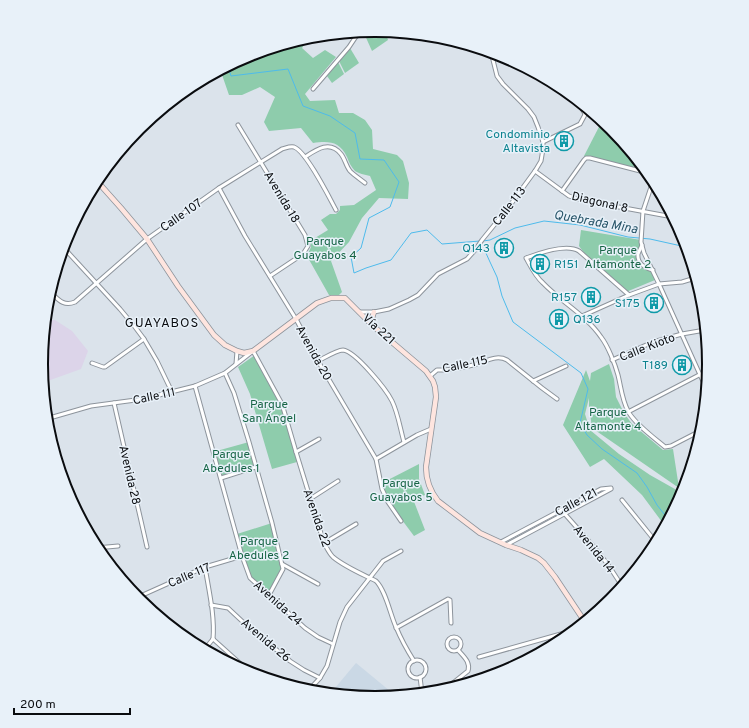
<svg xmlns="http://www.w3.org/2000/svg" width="749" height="728" viewBox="0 0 749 728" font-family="Overpass,sans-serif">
  <rect width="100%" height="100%" fill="#dbe3eb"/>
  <path fill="#dcd4e9" d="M45,320H55L72,331L88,351L81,369L42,383L41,364Z"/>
  <path fill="#cad8e5" d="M356,663L396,696L374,698L330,694Z"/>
  <g fill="#8eccac">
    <path d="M375,30L385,31L388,40L372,51L363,31Z"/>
    <path d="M301,39L306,42L302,48L313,58L325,50L336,57L305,94L310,101L335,100L339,113H353L365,120L372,130L373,149L397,155L403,161L409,183L408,199L379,198L362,218L349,242L331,261L342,292L338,296L329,295L307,256L311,247L310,241L328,230L321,220L330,214H336L340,210V206L354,205L376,190L370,176C365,175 358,173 355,171C351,167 349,162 347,157C339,141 329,141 313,143L301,128L269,131L264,122L275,97L260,87L242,95H229L220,69L247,55Z"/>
    <path d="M350,48L359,63L345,73L339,61Z"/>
    <path d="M338,62L344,74L332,83L327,76Z"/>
    <path d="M602,121L611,128L646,171L584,156Z"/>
    <path d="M581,230L641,240V246L638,255L639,261L650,269L655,280L626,292L588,258L579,246Z"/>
    <path d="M255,355L282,404L297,462L272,469L250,394L238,367Z"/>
    <path d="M609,364L614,379L616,397L624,413L632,424L663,450L673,449L679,488L592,428L589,406V398L585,414L590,430L619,454L650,475L682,493L665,526L642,495L604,459L590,467L563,425L586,370L590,381L591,373Z"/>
    <path d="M249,442L256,467L221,478L213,452Z"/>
    <path d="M419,464V479L425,495L413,499L425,530L414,536L387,500L382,483Z"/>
    <path d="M272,523L283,569L269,595L250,578L237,534Z"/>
  </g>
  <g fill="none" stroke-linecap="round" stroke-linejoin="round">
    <g stroke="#4ebbeb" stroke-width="1">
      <path d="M228,66L231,76L288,69L303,106L330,116L355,133L360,159L384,160L399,182L390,207L369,218L361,248L351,257L354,273L366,268L391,260L411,233L427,230L442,244L480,241"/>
      <path d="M483,241L490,240L515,228L544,221L580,225L628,237L650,239L686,247"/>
      <path d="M479,246L485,251L490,262L497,277L502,296L513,322L581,373L588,389L580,423L587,435L602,449L637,473L647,487L657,505L668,519"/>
    </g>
    <g stroke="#8d949c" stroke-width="5">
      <g id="minor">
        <path d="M313,89L349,47L359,32"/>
        <path d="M577,100L585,114"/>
        <path d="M238,125L305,235L308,246L303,254L270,276"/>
        <path d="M543,142L580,124L588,109"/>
        <path d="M305,157C317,149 330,140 341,154C345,159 346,166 350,171C354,175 360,179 365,183"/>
        <path d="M535,171L569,196L581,200L673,217"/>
        <path d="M653,181L643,211L641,242L644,253L659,284L706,388"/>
        <path d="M219,188L245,236L296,319L318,361L376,459L382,489L388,502L401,521"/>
        <path d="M562,191L584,160L586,158H590L648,173"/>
        <path d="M642,245C641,248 639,251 638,254C637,263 645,268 653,270"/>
        <path d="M63,247L120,309L135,327L144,339L157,361L172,392"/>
        <path d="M49,291C58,299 63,307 75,302L147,239L219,188L282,149C286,148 290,146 294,147C306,151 329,197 336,210"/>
        <path d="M629,295L579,251C566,243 539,253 526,258C531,267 535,276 543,283C561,302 586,315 601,337C608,346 615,364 618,375C621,387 622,400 628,411C634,423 653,437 665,447L671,446L702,430"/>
        <path d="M359,312H374L389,309L409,300L418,295L438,274L467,259L476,249L482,240L508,208L535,171L541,161L543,149V142L538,127L534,117L528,109L503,84L497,76L491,52"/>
        <path d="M582,316L629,295L659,284L682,282L692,279H696"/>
        <path d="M612,360L653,342L682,334L705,330"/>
        <path d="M318,361C324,358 337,350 343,350C355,351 386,389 392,401C398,413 400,428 404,442"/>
        <path d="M92,363L103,367H105L144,339"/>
        <path d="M236,364L237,351"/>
        <path d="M225,373L234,393L249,442L272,523L283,569L269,595"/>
        <path d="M430,376L437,370C449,371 462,367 474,365C485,362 496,354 507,360L542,388L557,399"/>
        <path d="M533,381L566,366"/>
        <path d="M195,386L242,556L250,578L305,628L318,637L333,644"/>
        <path d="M114,403L147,547"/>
        <path d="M628,412L701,374"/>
        <path d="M46,419L91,406L143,399L195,386L225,373L253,351L282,404L296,452L324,543C327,548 329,553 333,557C345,567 362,574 376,581C386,591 390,614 396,627C401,639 407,650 414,661"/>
        <path d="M296,452L319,439"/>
        <path d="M376,459L417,435L431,429"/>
        <path d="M221,478L256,467"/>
        <path d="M310,499L338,481"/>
        <path d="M622,500L656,542"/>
        <path d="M564,513L594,547L609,566L622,586"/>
        <path d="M501,542L601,489L611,488"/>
        <path d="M324,543L356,524"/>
        <path d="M506,545L611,489"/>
        <path d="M101,547L102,556"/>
        <path d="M96,548L118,546"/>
        <path d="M282,564L318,584"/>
        <path d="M205,567C209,591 215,616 213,639"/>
        <path d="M136,598L205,567L242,556"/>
        <path d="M211,605L228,608L243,622L290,661L304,670L320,678"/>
        <path d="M396,628L448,599L450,600L451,623"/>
        <circle cx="454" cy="644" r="7"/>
        <path d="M213,639L252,674"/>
        <path d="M204,650L213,639"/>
        <path d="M479,657L575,630"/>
        <circle cx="417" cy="669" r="9"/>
        <path d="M420,677L422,693"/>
        <path d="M308,691L320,678L327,666L340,622L347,607L383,561L401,551"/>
        <path d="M443,691L468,671C471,662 463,656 458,650"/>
      </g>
    </g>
    <g stroke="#8d949c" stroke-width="6">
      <g id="secondary">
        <path d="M96,180L121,208L147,239L178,286L214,335L225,345L237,351L244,353L253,351L317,303L331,298H345L373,326L426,371L433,381L435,387L436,397L426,467C426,481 430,491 438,501L480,533L506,545L521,550L538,558L544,563L555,577L585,622"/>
        <path d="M373,326C371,321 372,317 374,312"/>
      </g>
    </g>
    <use href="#minor" stroke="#fff" stroke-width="3"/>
    <use href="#secondary" stroke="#fee5df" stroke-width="4.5"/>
  </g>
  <defs>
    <g id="building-ring" transform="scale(1)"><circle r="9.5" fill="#e8f1f9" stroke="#0f9aa8" stroke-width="1.5"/><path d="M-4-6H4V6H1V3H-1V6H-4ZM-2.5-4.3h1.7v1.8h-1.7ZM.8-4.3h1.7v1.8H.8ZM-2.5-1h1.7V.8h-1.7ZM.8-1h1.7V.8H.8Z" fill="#0f9aa8"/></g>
  </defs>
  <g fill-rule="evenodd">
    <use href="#building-ring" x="564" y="141"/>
    <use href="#building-ring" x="504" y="248"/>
    <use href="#building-ring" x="540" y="264"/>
    <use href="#building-ring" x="591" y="297"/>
    <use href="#building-ring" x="654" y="303"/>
    <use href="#building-ring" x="559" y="319"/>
    <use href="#building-ring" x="682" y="365"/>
  </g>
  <g text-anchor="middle" stroke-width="3" stroke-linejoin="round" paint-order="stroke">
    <g font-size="12" fill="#0d838f" stroke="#e8f1f9" text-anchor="end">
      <text x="550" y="138">Condominio<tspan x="550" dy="14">Altavista</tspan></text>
      <text x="490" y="252">Q143</text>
      <text x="554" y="268" text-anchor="start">R151</text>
      <text x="577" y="301">R157</text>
      <text x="640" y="307">S175</text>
      <text x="573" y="323" text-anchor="start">Q136</text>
      <text x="668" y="369">T189</text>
    </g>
    <g font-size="12" fill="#0a0c0f" stroke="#e8f1f9">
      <text transform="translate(282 197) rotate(59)" y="4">Avenida 18</text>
      <text transform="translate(600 202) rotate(13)" y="4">Diagonal 8</text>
      <text transform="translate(509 206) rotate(-52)" y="4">Calle 113</text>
      <text transform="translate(181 215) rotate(-35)" y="4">Calle 107</text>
      <text transform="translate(379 329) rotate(42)" y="4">Vía 221</text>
      <text transform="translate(647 347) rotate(-21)" y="4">Calle Kioto</text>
      <text transform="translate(314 353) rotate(61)" y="4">Avenida 20</text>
      <text transform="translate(465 364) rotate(-12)" y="4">Calle 115</text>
      <text transform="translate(154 396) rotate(-12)" y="4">Calle 111</text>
      <text transform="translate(130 475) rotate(77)" y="4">Avenida 28</text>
      <text transform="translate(576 502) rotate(-28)" y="4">Calle 121</text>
      <text transform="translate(317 518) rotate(71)" y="4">Avenida 22</text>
      <text transform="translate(594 549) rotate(51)" y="4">Avenida 14</text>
      <text transform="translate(189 575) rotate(-23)" y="4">Calle 117</text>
      <text transform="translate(278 603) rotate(42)" y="4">Avenida 24</text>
      <text transform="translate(266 640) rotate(40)" y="4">Avenida 26</text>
    </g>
    <g font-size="12" fill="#176546" stroke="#e8f1f9">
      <text x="325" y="245">Parque<tspan x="325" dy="14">Guayabos 4</tspan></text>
      <text x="618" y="254">Parque<tspan x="618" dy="14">Altamonte 2</tspan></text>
      <text x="269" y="408">Parque<tspan x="269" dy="14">San Ángel</tspan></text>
      <text x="608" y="416">Parque<tspan x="608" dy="14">Altamonte 4</tspan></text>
      <text x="231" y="458">Parque<tspan x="231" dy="14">Abedules 1</tspan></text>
      <text x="401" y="487">Parque<tspan x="401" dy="14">Guayabos 5</tspan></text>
      <text x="259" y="545">Parque<tspan x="259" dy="14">Abedules 2</tspan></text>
    </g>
    <g font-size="13" font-style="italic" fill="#275468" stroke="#e8f1f9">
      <text transform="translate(596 221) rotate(10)" y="5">Quebrada Mina</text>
    </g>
    <g font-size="13" letter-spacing="1" fill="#0a0c0f" stroke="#e8f1f9">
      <text x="162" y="327">GUAYABOS</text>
    </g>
  </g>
  <path d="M0 0H749V728H0ZM48 364a327 327 0 1 1 654 0a327 327 0 1 1-654 0Z" fill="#e8f1f9" fill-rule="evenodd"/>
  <path fill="none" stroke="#0a0c0f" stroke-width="2" d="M48 364a327 327 0 1 1 654 0a327 327 0 1 1-654 0Z"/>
  <path d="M14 708v6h116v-6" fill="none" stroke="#0a0c0f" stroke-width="2"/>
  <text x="20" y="708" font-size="12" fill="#0a0c0f" stroke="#e8f1f9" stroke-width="3" paint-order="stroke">200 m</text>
</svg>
